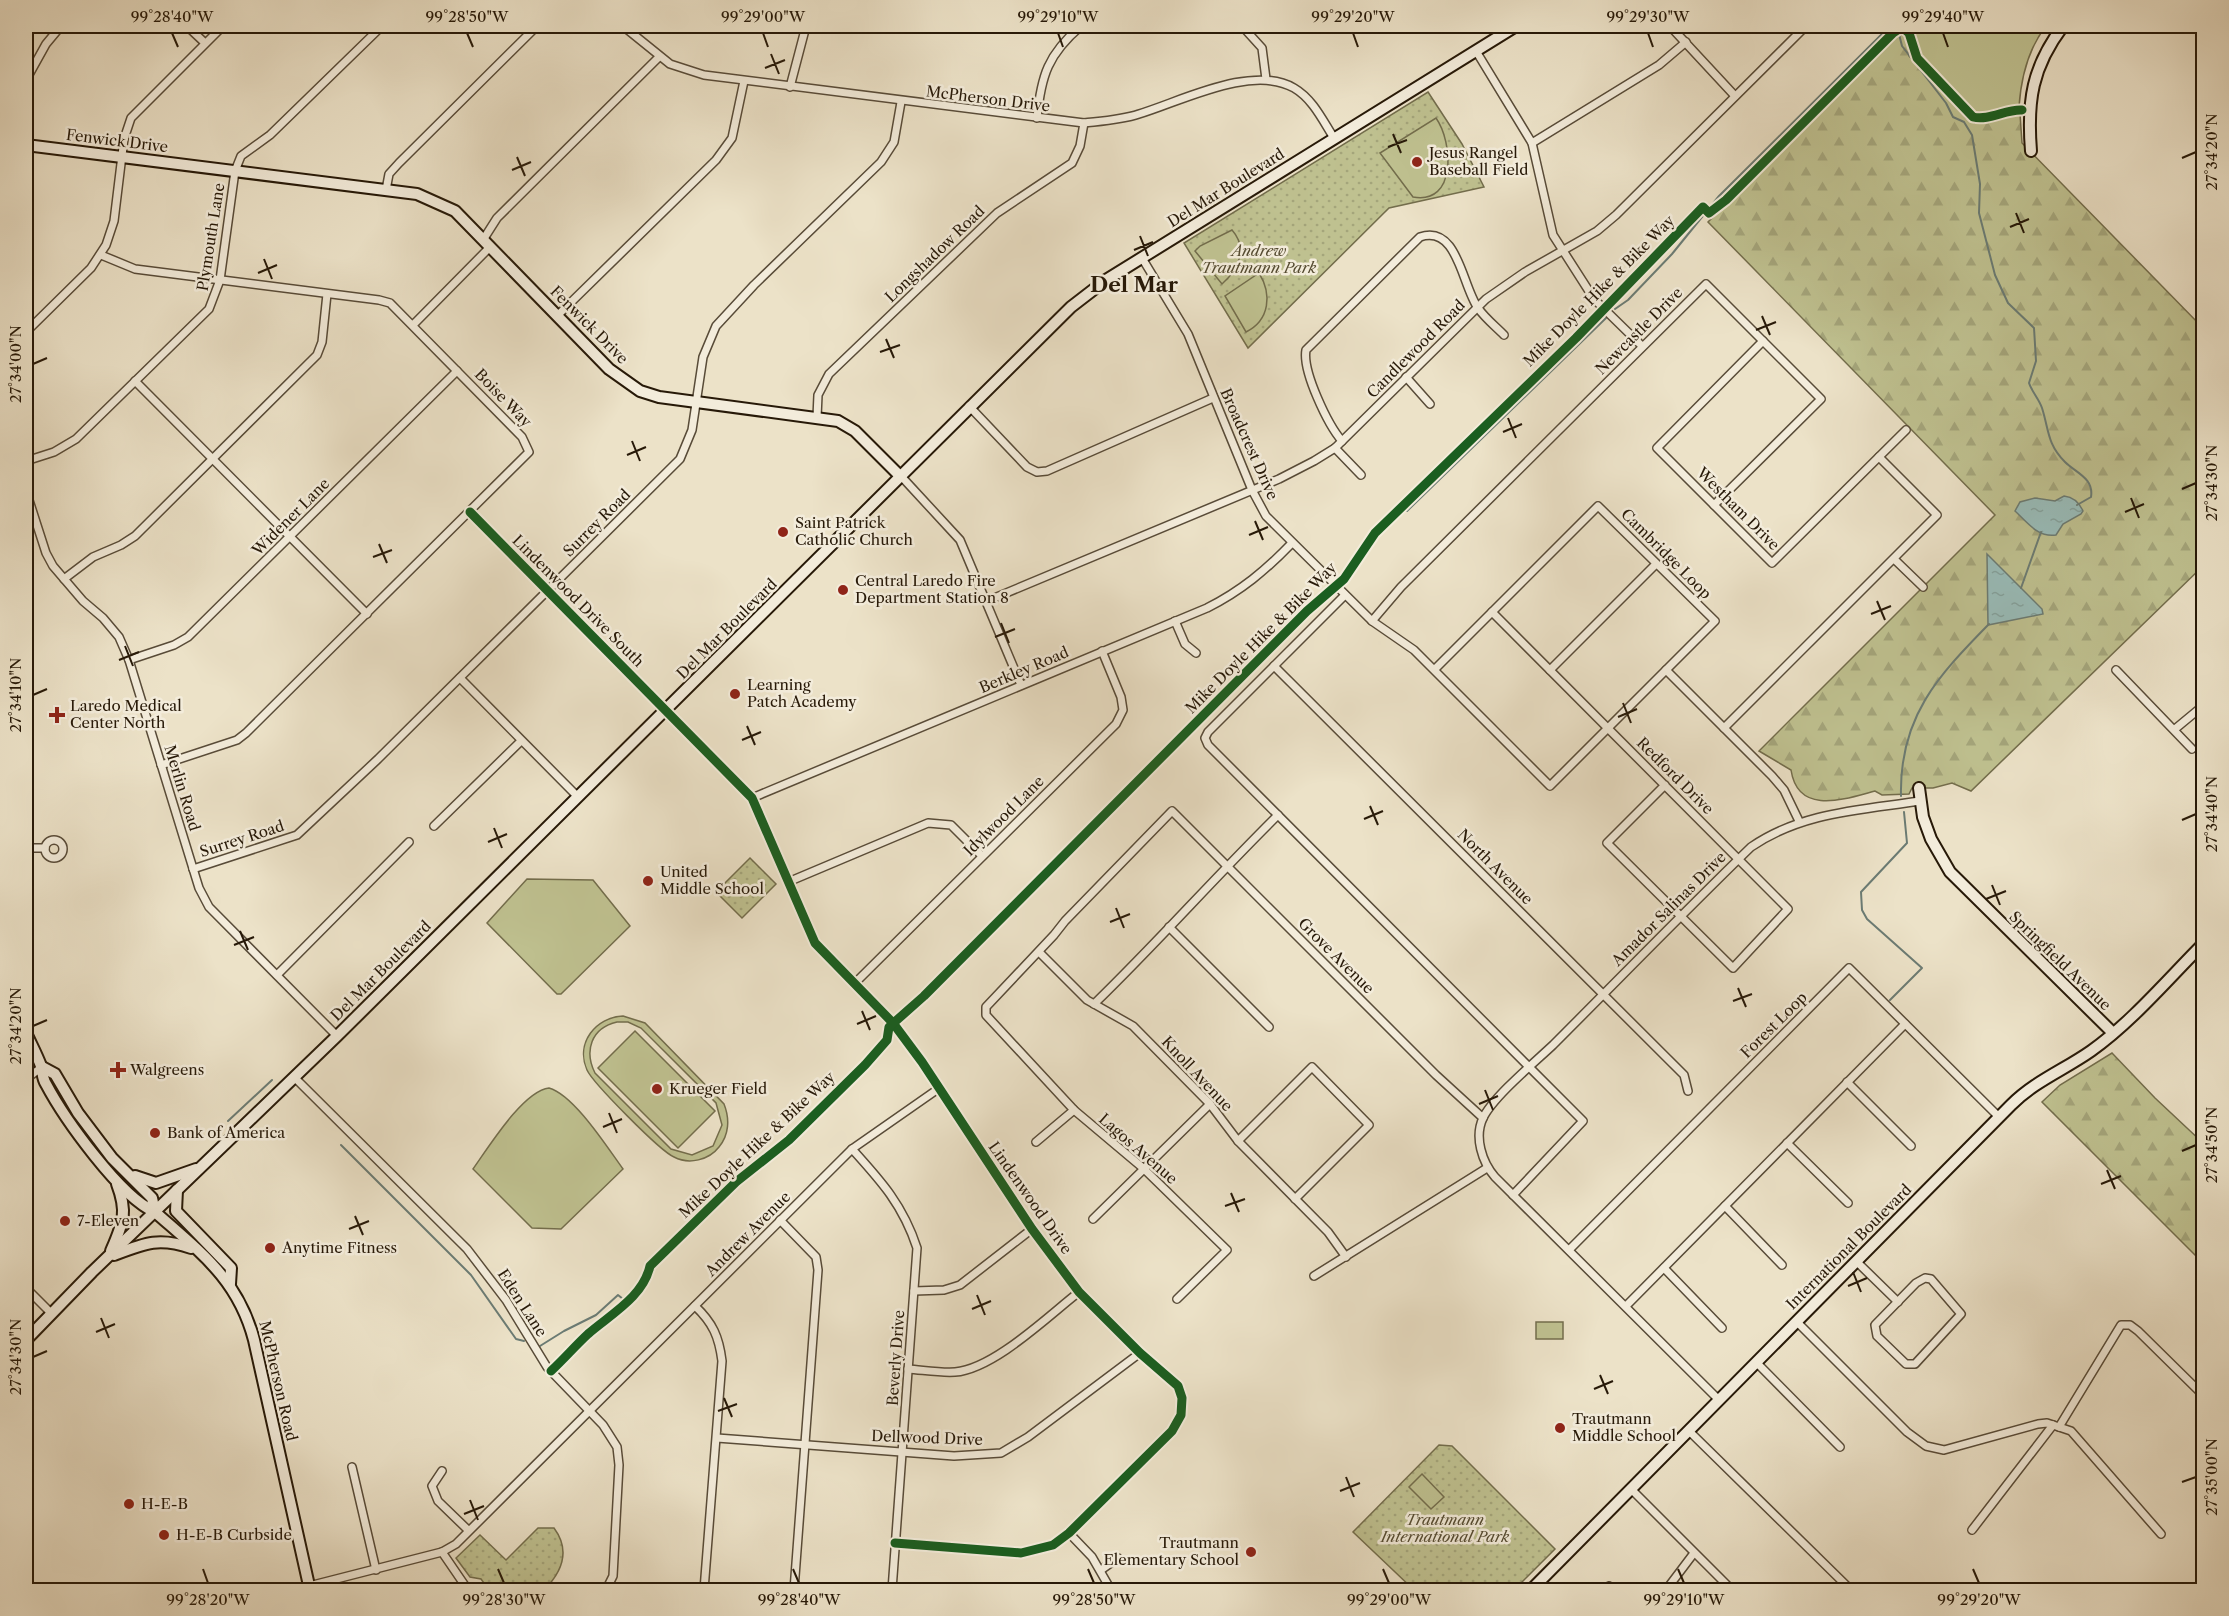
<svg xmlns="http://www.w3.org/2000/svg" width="2229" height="1616" viewBox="0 0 2229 1616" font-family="'Libre Caslon Text',serif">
  <defs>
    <pattern id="grass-dots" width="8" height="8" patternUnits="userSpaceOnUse" patternTransform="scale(1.5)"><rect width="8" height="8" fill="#bfc190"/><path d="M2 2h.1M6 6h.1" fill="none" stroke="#a4a57b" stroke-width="1.8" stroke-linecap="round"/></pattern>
    <pattern id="forest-firs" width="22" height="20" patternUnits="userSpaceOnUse" patternTransform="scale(1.5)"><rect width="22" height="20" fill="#bfc190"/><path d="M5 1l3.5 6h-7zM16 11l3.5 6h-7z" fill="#a4a57b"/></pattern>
    <pattern id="water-ripples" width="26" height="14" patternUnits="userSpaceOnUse" patternTransform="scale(1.5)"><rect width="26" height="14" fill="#99bdba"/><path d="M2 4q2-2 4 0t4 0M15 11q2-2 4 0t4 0" fill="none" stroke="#84a29e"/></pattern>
  </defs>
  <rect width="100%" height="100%" fill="#ece2c8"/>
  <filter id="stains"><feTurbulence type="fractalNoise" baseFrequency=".00333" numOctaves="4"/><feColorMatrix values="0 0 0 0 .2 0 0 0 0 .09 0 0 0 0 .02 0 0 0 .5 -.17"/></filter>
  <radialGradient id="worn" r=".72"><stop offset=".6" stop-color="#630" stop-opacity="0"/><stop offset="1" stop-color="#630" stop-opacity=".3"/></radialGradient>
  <g fill="url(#grass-dots)" stroke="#736d4c" stroke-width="1.5">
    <path d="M1428,92L1462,144L1484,187L1389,208L1248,348L1184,243Z"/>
    <path d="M750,858L776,884L742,918L716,892Z"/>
    <path d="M1439,1445L1452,1446L1555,1549L1514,1590H1414L1353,1532Z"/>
    <path d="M538,1528H554C571,1551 562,1572 544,1590H489L481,1579L470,1577L456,1558L480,1535L506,1560Z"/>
  </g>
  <g fill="url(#forest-firs)" stroke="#736d4c" stroke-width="1.5">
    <path d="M1901,31L1909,41V56L1951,97L1966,118L1975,123L2020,114L2022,143L2203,328V566L1971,791L1952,783L1933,788H1912L1909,794L1882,795L1875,791C1845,799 1798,816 1791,770L1759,751L1995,515L1708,222Z"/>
    <path d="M2112,1053L2155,1098L2203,1143V1263L2042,1102L2060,1085Z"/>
  </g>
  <g fill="#bfc190" stroke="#736d4c" stroke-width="1.5" fill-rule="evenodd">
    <path d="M1908,26H2046C2028,49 2021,78 2019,107L1978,116C1973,114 1923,62 1919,56C1913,48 1913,35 1908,26Z"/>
    <path d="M1436,118C1453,142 1457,205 1413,197L1380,153Z"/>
    <path d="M1232,230C1248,248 1239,269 1222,284L1195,251L1200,246Z"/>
    <path d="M1259,273C1272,294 1270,320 1246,332L1225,296Z"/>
    <path d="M527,879L593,880L630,926L561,994H557L487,923Z"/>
    <path d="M623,1016L645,1023L724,1104C730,1119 729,1135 719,1147C709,1160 689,1165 674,1157C660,1151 593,1083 587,1070C575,1043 596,1017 623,1016ZM617,1022H628L641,1028L716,1103L722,1125L713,1146L692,1155L671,1149L595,1073C584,1051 591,1028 617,1022Z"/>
    <path d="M635,1031L715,1111L678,1148L598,1068Z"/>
    <path d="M549,1088C574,1095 607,1147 623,1169L561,1229L532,1228L473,1169C488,1148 523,1091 549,1088Z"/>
    <rect x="1536" y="1322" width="27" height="17"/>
    <path d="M1422,1474L1444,1497L1431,1509L1409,1487Z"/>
  </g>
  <g fill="url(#water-ripples)" stroke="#6b7b73" stroke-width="1.5">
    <path d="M2064,496C2073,497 2079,502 2083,511L2081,514L2063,524L2056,535C2038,538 2027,522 2015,511L2020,502L2035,498L2055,501Z"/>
    <path d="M1987,554L2042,609L2043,614L1988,625Z"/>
  </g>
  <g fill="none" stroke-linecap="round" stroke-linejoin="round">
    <g stroke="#6b7b73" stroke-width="2">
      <path d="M1897,26L1902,46L1946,103L1953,117L1964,122L1972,135L1980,184L1979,213L1995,275L2008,303L2034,328L2036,361L2029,383C2032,392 2039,399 2042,408C2049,430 2047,444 2065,462C2076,473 2094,478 2091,497L2077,505"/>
      <path d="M1615,309L1628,300L1672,254L1719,196L1890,26"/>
      <path d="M1407,511L1606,318"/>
      <path d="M2021,588L2041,532"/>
      <path d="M1901,796C1899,717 1938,676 1989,624"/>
      <path d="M1890,1000L1922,968L1867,919L1862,910L1861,892L1907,843L1904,812"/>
      <path d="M228,1121L272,1080"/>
      <path d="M341,1145L471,1275L516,1339L524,1341"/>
      <path d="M540,1346L564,1331L596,1315L618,1295L623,1299"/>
    </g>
    <g stroke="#584b38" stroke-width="10">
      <g id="street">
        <path d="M187,26L205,43"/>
        <path d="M623,26L670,64L704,75L1084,123C1102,121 1121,120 1139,114C1182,101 1252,64 1294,88C1313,99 1323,121 1334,138"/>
        <path d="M1242,26L1262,48L1266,79"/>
        <path d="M1670,26L1735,96"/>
        <path d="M1476,51L1532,143L1553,235L1594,299L1642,346"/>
        <path d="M26,80L46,44L61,26"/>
        <path d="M790,87L806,26"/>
        <path d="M1037,118C1041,76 1048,54 1081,26"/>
        <path d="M1532,143L1659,65L1686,42"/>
        <path d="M386,190L389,174L399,163L537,26"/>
        <path d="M483,240L497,218L659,57"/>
        <path d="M101,255L135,269L379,300L390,303L522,437L529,452L246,733L237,740L161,765"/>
        <path d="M1142,258L1188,334L1252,490L1266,516L1372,621L1414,650L1550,786L1715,621L1598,506L1434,670"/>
        <path d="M558,315L716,160L732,138L744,81"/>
        <path d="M413,325L490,247"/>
        <path d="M26,332L91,268L106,245L114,221L124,139L131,118L223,26"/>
        <path d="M1763,341L1657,448L1772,563L1906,430"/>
        <path d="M1406,377L1430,404"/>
        <path d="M135,381L367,614"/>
        <path d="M969,406L1027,467L1037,472L1047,471L1213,398"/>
        <path d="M817,417L818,395L829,374L997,213L1072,163L1080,146L1084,123"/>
        <path d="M1342,441C1328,425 1302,371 1306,350L1420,237C1458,224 1462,286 1478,308C1485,318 1495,326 1504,335"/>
        <path d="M1335,448L1361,475"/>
        <path d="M26,461L54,452L76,439L209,309L220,280L235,171L241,156L270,135L382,26"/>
        <path d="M900,475L960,540L1021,685"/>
        <path d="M26,491L46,553L53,566L83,601L103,618L119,637L129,660L199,888L209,907L337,1036"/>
        <path d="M470,512L752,798L815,943L893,1023L922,1062L1032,1229L1079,1292L1140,1353L1178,1386L1182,1398L1181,1415L1172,1431L1069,1533L1053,1545L1021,1553L895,1543"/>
        <path d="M1894,559L1923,587"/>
        <path d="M64,579L93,557L121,545L135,536L317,355L322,342L327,294"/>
        <path d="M1345,595L1208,732L1205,738L1208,745L1583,1121L1513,1195"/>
        <path d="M987,601L1279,479L1314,461L1335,448L1486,299L1525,272L1597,231L1616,215L1806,26"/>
        <path d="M1492,612L1788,909L1733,968L1607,843L1665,785"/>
        <path d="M1175,621L1185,644L1196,653"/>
        <path d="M1372,621L1401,587L1706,284L1821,399L1714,505"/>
        <path d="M2204,630V651"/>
        <path d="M129,660L174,645L188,637L457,371"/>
        <path d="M1274,666L1684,1075L1688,1091"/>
        <path d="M1550,670L1656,564"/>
        <path d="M1666,670L1772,776L1784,790L1799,821"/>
        <path d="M2116,670L2192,749"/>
        <path d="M460,678L578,797"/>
        <path d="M1724,728L1937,515L1879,457"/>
        <path d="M2175,729L2204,705"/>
        <path d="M752,798L1207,608C1241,591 1266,570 1292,543"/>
        <path d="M434,826L521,741"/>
        <circle cx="54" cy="849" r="9"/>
        <path d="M26,848H45"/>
        <path d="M193,869L297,835L378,759L680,459L692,430L703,357L716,326L754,285L881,162L894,142L901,102"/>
        <path d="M788,882L928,823L951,825L982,856"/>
        <path d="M1169,927L1269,1027"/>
        <path d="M1039,952L1087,1000L1133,1026L1210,1104L1238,1141L1328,1232L1346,1257"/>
        <path d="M277,975L409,842"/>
        <path d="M855,983L1116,724L1123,710L1121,697L1102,651"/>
        <path d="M1094,1004C1157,943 1215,877 1278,815"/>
        <path d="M294,1077L467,1249L506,1300L547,1367L603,1425L617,1447L619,1465L613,1576L606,1590"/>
        <path d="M26,1079L42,1067"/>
        <path d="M1847,1082L1911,1146"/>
        <path d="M1238,1141L1312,1067L1369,1125L1295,1199"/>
        <path d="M1036,1142L1074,1110"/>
        <path d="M1787,1143L1848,1203"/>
        <path d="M852,1149C881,1181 903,1205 917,1248L892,1590"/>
        <path d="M1725,1206L1782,1265"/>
        <path d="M1093,1219L1210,1104"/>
        <path d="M780,1220L816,1257L818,1270L794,1590"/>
        <path d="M1569,1250L1849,968L1999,1117"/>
        <path d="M1856,1261L1898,1302"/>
        <path d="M1664,1268L1722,1328"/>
        <path d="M1314,1276L1487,1168"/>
        <path d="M1925,1278L1931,1279L1961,1314L1915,1364H1906L1877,1336L1875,1325L1916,1283Z"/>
        <path d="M26,1288L52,1314"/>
        <path d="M914,1291L944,1290L960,1285L1032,1229"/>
        <path d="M1177,1299L1227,1250L1143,1168L1074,1110L986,1015V1007L1054,935L1065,921L1172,811L1436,1075L1483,1118"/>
        <path d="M695,1306C713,1323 719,1337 722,1361L704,1590"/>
        <path d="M1626,1306L1905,1024"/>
        <path d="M1796,1321L1907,1432L1926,1446L1944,1450L2038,1424L2047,1423L2071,1431L2161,1534"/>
        <path d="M1756,1362L1840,1447"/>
        <path d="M908,1369C923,1370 940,1373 955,1372C994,1369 1048,1316 1079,1292"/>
        <path d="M1719,1400L1495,1177C1482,1162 1474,1137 1483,1118C1493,1097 1535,1062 1553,1045C1619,979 1684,912 1751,847C1802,812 1861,810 1920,801"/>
        <path d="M2059,1427L2121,1325H2130L2138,1331L2204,1396"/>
        <path d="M1689,1431L1851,1590"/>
        <path d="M717,1438L954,1456L1001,1453L1028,1437L1140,1353"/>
        <path d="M352,1467L376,1570"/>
        <path d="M442,1471L432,1486L438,1501L468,1530"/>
        <path d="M1631,1489L1732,1590"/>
        <path d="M1972,1530L2053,1425"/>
        <path d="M1069,1533L1092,1557L1111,1590"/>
        <path d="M442,1552L468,1590"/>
        <path d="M1101,1570L1118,1558"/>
        <path d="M309,1586L442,1552L456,1544L852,1149L938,1089"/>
        <path d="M1606,1590L1609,1586"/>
        <path d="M1666,1590L1694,1553"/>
      </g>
    </g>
    <g stroke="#271908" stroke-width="14">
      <g id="secondary">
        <path d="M26,145L417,194L455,211L609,369L640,391L659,397L838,421L855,431L899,475"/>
        <path d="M2031,151C2027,101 2032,67 2063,26"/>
        <path d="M1919,788L1923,817L1931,839L1950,872L2113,1033"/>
        <path d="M26,1033C31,1044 37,1055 41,1066C43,1072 42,1078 46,1084C64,1118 120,1197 155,1212C200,1252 238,1279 254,1340L310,1590"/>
        <path d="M42,1067L55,1074L78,1113L112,1158L152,1198L155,1212"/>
        <path d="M135,1176L156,1183L196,1169"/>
        <path d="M177,1190L176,1211L231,1268L230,1284"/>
        <path d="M111,1251C123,1223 128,1213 117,1184"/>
        <path d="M114,1255C145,1243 159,1237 191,1248"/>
        <path d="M26,1340L92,1272L337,1036L1071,307L1106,280L1516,26"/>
        <path d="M1531,1590L2011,1105C2035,1081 2064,1070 2091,1051C2132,1022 2168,979 2204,943"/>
      </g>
    </g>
    <use href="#street" stroke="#f3ecdb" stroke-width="7"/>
    <use href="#secondary" stroke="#f3ecdb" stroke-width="10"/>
    <g stroke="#f3ecdb" stroke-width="13">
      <g id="cycleway">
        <path d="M470,512L752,798L815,943L893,1023L922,1062L1032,1229L1079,1292L1140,1353L1178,1386L1182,1398L1181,1415L1172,1431L1069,1533L1053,1545L1021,1553L895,1543"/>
        <path d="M551,1371C564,1359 575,1346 588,1334C611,1314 643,1297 650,1266L736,1182L789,1140L865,1065L887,1040L889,1027L924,996L1307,611L1344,579L1375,533L1576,338L1703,207L1709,213L1726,200L1893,33L1902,27L1909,33L1917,58L1973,117C1989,121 2006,109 2022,110"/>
      </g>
    </g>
    <use href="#cycleway" stroke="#1b5e20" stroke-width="9"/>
  </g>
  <path fill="none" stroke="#271908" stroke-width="2" d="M172,33L178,47M467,33L473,47M763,33L768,47M1058,33L1063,47M1353,33L1358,47M1648,33L1653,47M1943,33L1948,47M771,54L779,74M765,68L785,60M1393,134L1401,153M1388,147L1407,140M517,157L525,176M2182,158L2196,152M512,170L531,162M2016,213L2024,233M2010,227L2029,219M1140,236L1148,256M1134,250L1153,242M264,259L272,279M258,273L277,265M1762,316L1770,335M1756,330L1776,322M886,339L894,358M880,352L900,345M33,364L47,358M1508,418L1516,438M1503,432L1522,424M632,441L640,461M627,455L646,447M2182,489L2196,483M2131,498L2139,518M2125,512L2144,504M1255,521L1263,540M1249,535L1268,527M379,544L387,563M373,557L392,550M1877,601L1885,620M1871,614L1891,606M1001,623L1009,643M995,637L1015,629M125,646L133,666M119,660L139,652M33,695L47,689M1623,703L1631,723M1618,717L1637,709M747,726L755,745M742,740L761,732M1370,806L1378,825M1364,819L1383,811M2182,820L2196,814M494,828L502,848M488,842L507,834M1992,885L2000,905M1986,899L2006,891M1116,908L1124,928M1110,922L1130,914M240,931L248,950M234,945L254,937M1738,988L1746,1007M1733,1001L1752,994M862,1011L870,1030M857,1024L876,1016M33,1026L47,1020M1485,1090L1493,1110M1479,1104L1498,1096M609,1113L617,1133M603,1127L622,1119M2182,1151L2196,1145M2107,1170L2115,1189M2101,1184L2121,1176M1231,1193L1239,1212M1225,1206L1245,1199M355,1216L363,1235M349,1229L369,1221M1853,1272L1861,1292M1848,1286L1867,1278M977,1295L985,1315M972,1309L991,1301M101,1318L109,1338M96,1332L115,1324M33,1357L47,1351M1600,1375L1608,1394M1594,1389L1613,1381M724,1398L732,1417M718,1411L737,1404M1346,1477L1354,1497M2182,1482L2196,1477M1340,1491L1360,1483M470,1500L478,1520M464,1514L484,1506M203,1569L208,1583M498,1569L504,1583M793,1569L799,1583M1088,1569L1094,1583M1383,1569L1389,1583M1678,1569L1684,1583M1973,1569L1979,1583"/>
  <g fill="#8f2418" stroke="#f3ecdb" stroke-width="2">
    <circle cx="1417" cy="162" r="6"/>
    <circle cx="783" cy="532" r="6"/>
    <circle cx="843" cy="590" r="6"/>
    <circle cx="735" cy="694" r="6"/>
    <path d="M54 706h6v6h6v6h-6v6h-6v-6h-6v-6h6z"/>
    <circle cx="648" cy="881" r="6"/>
    <path d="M115 1061h6v6h6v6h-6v6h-6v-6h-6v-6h6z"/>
    <circle cx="657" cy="1089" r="6"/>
    <circle cx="155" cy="1133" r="6"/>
    <circle cx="65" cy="1221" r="6"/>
    <circle cx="270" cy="1248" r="6"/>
    <circle cx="1560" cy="1428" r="6"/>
    <circle cx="129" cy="1504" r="6"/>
    <circle cx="164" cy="1535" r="6"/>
    <circle cx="1251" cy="1552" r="6"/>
  </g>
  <g text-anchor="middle" stroke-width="5" stroke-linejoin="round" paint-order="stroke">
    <g font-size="15" fill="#271908" stroke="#f3ecdb">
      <text transform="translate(988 99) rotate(7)" y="5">McPherson Drive</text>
      <text transform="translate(117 141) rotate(7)" y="5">Fenwick Drive</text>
      <text transform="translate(1226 188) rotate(-32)" y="5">Del Mar Boulevard</text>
      <text transform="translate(211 237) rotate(-81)" y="5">Plymouth Lane</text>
      <text transform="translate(935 254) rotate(-44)" y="5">Longshadow Road</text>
      <text transform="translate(1599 291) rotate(-45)" y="5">Mike Doyle Hike &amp; Bike Way</text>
      <text transform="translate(589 325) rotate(45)" y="5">Fenwick Drive</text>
      <text transform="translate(1639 331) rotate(-45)" y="5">Newcastle Drive</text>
      <text transform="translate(1416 349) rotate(-45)" y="5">Candlewood Road</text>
      <text transform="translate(503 398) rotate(46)" y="5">Boise Way</text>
      <text transform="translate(1249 444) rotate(66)" y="5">Broadcrest Drive</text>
      <text transform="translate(1738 509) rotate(45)" y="5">Westham Drive</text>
      <text transform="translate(291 517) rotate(-45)" y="5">Widener Lane</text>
      <text transform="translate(597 523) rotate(-45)" y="5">Surrey Road</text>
      <text transform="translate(1666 554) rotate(45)" y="5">Cambridge Loop</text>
      <text transform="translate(578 601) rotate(45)" y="5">Lindenwood Drive South</text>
      <text transform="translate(727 629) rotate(-45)" y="5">Del Mar Boulevard</text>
      <text transform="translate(1261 638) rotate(-45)" y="5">Mike Doyle Hike &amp; Bike Way</text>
      <text transform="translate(1024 670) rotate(-23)" y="5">Berkley Road</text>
      <text transform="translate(1675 776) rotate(45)" y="5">Redford Drive</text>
      <text transform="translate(182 788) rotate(73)" y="5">Merlin Road</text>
      <text transform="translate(1004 816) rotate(-45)" y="5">Idylwood Lane</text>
      <text transform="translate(242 839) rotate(-18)" y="5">Surrey Road</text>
      <text transform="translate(1495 867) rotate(45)" y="5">North Avenue</text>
      <text transform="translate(1669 909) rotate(-45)" y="5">Amador Salinas Drive</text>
      <text transform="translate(1336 956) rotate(45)" y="5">Grove Avenue</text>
      <text transform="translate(2060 961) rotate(44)" y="5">Springfield Avenue</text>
      <text transform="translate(381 971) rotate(-45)" y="5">Del Mar Boulevard</text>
      <text transform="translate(1774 1025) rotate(-45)" y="5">Forest Loop</text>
      <text transform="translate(1197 1074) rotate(47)" y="5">Knoll Avenue</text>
      <text transform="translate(757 1145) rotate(-43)" y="5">Mike Doyle Hike &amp; Bike Way</text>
      <text transform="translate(1138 1149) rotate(41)" y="5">Lagos Avenue</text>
      <text transform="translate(1030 1198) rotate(55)" y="5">Lindenwood Drive</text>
      <text transform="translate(748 1234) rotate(-45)" y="5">Andrew Avenue</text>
      <text transform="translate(1849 1247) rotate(-45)" y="5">International Boulevard</text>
      <text transform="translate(522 1303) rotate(57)" y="5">Eden Lane</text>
      <text transform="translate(896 1358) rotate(-86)" y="5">Beverly Drive</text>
      <text transform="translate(278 1381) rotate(77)" y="5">McPherson Road</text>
      <text transform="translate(927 1438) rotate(2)" y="5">Dellwood Drive</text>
    </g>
    <g font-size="15" fill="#271908" stroke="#f3ecdb" text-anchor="start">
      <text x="1429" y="158">Jesus Rangel<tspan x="1429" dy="17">Baseball Field</tspan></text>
      <text x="795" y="528">Saint Patrick<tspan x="795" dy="17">Catholic Church</tspan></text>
      <text x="855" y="586">Central Laredo Fire<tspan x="855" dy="17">Department Station 8</tspan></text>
      <text x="747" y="690">Learning<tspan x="747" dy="17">Patch Academy</tspan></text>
      <text x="70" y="711">Laredo Medical<tspan x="70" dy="17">Center North</tspan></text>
      <text x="660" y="877">United<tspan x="660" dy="17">Middle School</tspan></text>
      <text x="130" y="1075">Walgreens</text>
      <text x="669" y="1094">Krueger Field</text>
      <text x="167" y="1138">Bank of America</text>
      <text x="77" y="1226">7-Eleven</text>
      <text x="282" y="1253">Anytime Fitness</text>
      <text x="1572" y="1424">Trautmann<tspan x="1572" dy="17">Middle School</tspan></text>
      <text x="141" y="1509">H-E-B</text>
      <text x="176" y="1540">H-E-B Curbside</text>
      <text x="1239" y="1548" text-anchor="end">Trautmann<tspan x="1239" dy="17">Elementary School</tspan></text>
    </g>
    <g font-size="15" font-style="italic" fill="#554b31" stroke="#f3ecdb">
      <text x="1259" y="256">Andrew<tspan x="1259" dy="17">Trautmann Park</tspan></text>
      <text x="1445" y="1525">Trautmann<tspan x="1445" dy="17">International Park</tspan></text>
    </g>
    <g font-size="21" font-weight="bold" fill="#271908" stroke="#f3ecdb">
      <text x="1134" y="292">Del Mar</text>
    </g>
  </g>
  <rect width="2229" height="1616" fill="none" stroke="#ece2c8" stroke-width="66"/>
  <rect x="33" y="33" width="2163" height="1550" fill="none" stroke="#271908" stroke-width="2"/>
  <g font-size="15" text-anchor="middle" fill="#271908">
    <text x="172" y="22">99°28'40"W</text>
    <text x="467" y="22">99°28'50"W</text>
    <text x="763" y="22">99°29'00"W</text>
    <text x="1058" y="22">99°29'10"W</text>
    <text x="1353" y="22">99°29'20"W</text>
    <text x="1648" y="22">99°29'30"W</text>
    <text x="1943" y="22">99°29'40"W</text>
    <text transform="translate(2212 152) rotate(-90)" y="5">27°34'20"N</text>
    <text transform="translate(16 364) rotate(-90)" y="5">27°34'00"N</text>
    <text transform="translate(2212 483) rotate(-90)" y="5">27°34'30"N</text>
    <text transform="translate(16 695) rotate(-90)" y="5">27°34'10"N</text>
    <text transform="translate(2212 814) rotate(-90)" y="5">27°34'40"N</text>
    <text transform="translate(16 1026) rotate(-90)" y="5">27°34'20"N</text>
    <text transform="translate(2212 1145) rotate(-90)" y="5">27°34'50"N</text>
    <text transform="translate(16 1357) rotate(-90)" y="5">27°34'30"N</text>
    <text transform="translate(2212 1477) rotate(-90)" y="5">27°35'00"N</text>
    <text x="208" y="1605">99°28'20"W</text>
    <text x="504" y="1605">99°28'30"W</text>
    <text x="799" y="1605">99°28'40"W</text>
    <text x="1094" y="1605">99°28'50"W</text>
    <text x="1389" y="1605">99°29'00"W</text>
    <text x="1684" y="1605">99°29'10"W</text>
    <text x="1979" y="1605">99°29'20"W</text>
  </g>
  <rect width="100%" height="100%" filter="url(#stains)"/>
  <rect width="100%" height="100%" fill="url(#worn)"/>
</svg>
